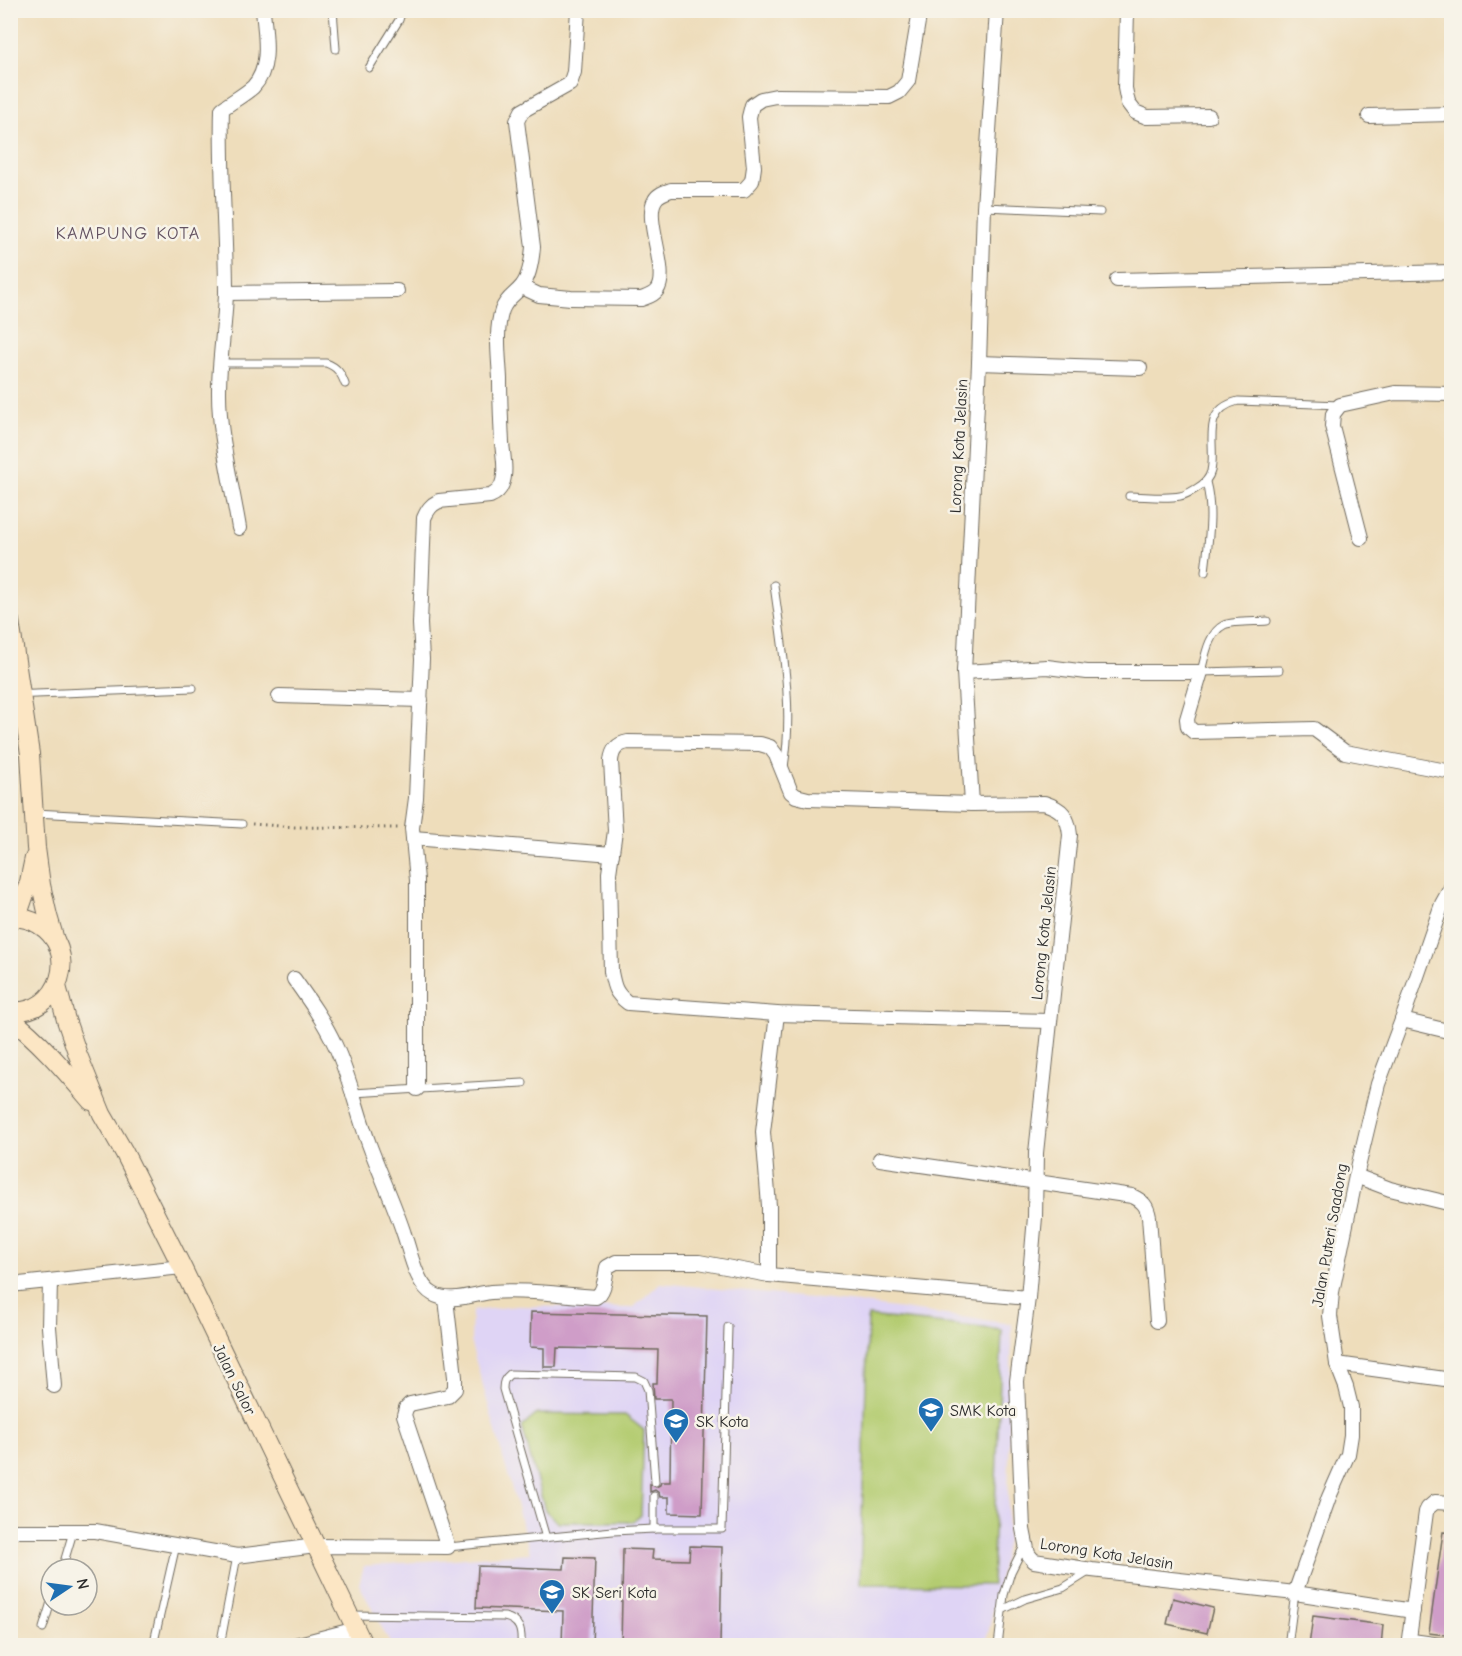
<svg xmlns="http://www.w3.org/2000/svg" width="1462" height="1656" viewBox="0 0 1462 1656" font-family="'Comic Neue',sans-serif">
  <rect width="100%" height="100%" fill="#f7f3e8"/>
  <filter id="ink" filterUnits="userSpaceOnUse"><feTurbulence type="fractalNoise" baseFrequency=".0167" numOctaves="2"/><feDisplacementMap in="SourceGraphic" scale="12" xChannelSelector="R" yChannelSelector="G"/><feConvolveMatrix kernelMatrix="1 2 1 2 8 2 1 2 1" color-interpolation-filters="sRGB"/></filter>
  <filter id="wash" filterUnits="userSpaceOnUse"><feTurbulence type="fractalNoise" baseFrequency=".008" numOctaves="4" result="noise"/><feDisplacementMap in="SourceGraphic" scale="24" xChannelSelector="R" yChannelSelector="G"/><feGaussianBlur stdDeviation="1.35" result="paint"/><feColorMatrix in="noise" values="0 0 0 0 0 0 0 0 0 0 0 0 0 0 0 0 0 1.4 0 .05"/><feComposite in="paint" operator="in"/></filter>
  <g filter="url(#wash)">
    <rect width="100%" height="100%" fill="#edb"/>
    <path fill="#dfd4f5" d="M660,1283L858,1303L1012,1324L1007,1541L986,1645H391L359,1584L364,1566L530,1553L471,1344L472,1311L517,1306L633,1308Z"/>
    <g fill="#b4cc71" stroke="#707c4e" stroke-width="1.5">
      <path d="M868,1316L1002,1330L992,1585L860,1584Z"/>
      <path d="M537,1414L625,1415L644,1430L641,1515L632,1522H557L545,1510L522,1427Z"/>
    </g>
    <g id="blocks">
      <g fill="#cf9dc8">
        <path d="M531,1312L707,1316L702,1514L669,1513V1497H660L659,1493L655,1490L650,1492V1484L656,1487L660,1485L661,1482H670L671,1399H654L653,1383H657L658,1350L557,1348L556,1367H544V1348L530,1347Z"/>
        <path d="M1443,1532L1452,1533V1636L1429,1633Z"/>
        <path d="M690,1546L722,1547L720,1646H621L623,1549L653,1550L652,1559L689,1560Z"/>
        <path d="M565,1557L595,1558L592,1646H562L563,1611L476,1608L478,1566L564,1569Z"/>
        <path d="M1173,1598L1213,1608L1207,1633L1167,1624Z"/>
        <path d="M1313,1616L1383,1625L1381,1646H1309Z"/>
      </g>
    </g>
  </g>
  <g filter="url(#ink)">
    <use href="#blocks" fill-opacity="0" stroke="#6f695d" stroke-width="1.5"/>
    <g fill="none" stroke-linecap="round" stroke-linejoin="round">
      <g stroke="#6f695d" stroke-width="9">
        <g id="service">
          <path d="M333,10L336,49"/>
          <path d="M369,68L399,20L402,10"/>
          <path d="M984,207L1100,212"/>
          <path d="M219,363H326C337,367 341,373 345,384"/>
          <path d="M1129,496C1144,496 1166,499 1180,496C1186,495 1192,491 1197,488C1204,484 1209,479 1211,471C1217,444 1199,411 1238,401L1340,405"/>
          <path d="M1205,572C1208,542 1214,512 1206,482"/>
          <path d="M774,585C782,645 794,707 784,767"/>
          <path d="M1267,621C1256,622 1233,621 1224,625C1208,633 1205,657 1201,672L1279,670"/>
          <path d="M10,695L193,688"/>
          <path d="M35,813L242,824"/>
          <path d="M353,1093L523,1083"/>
          <path d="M654,1529V1496"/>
          <path d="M546,1538L503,1389C503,1382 504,1379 510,1374L636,1377L644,1381L648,1390L655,1482"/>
          <path d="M448,1547L613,1531L654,1529H722L728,1327"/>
          <path d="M62,1569L73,1532"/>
          <path d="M1002,1610L1025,1599L1063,1588L1090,1571"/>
          <path d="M350,1615L504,1617C520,1620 522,1631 521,1646"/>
          <path d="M43,1628L51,1602"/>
          <path d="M1409,1637L1452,1643"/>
          <path d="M153,1646L176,1545"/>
          <path d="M220,1646L237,1556"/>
          <path d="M998,1646L1004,1595L1011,1572L1024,1546"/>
          <path d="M1288,1646L1295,1593"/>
        </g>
      </g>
      <g stroke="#6f695d" stroke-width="16">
        <g id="minor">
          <path d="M997,10L984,207L979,363L964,672L972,804L1044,803C1063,809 1068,816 1070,835L1036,1153L1035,1217L1028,1298L1017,1381L1023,1529L1028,1554L1034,1561L1092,1570L1295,1593L1413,1611"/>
          <path d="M1127,10L1125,88L1128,103L1135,112L1147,117L1209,116"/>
          <path d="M1369,116L1452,114"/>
          <path d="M1117,280L1452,272"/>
          <path d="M522,287L539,295L571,298L641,299C646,297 653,296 657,290C670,272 643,219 655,200C658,194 665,192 671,190H744L752,181L754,167L749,117L752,105L761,99L776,96L889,97L899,92L908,81L920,10"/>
          <path d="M226,293L397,291"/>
          <path d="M979,363L1140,368"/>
          <path d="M239,528C233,491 223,453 220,415C216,374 225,333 226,292C226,231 220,170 222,109C231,102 244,95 253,87C272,67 265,35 263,10"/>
          <path d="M1361,538L1332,426L1333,414L1340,405L1395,393L1452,394"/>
          <path d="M964,672L1047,667L1087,672H1201L1187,719L1188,727L1194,732L1314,729L1345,752L1452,772"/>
          <path d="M279,696L421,700"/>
          <path d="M972,804L808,799L796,796L791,792L776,755L770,747L760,744L628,742C617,744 612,750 611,761L615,831L609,873L611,972C614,987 615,993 628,1003L777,1014L1049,1021"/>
          <path d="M413,838L612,854"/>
          <path d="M294,979C309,1000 324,1021 335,1045C350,1077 357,1112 369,1144C380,1174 394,1203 404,1234C410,1251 416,1285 433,1294C449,1304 473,1294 491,1292C525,1289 562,1295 596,1297C605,1292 605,1277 607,1267L616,1262H699L769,1275L1028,1298"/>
          <path d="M1402,1020L1452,1032"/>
          <path d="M417,1089V880L412,828L416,798L422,659L420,624L424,518C428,509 431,505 439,501L490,496C495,494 500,490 502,484C507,472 503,455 502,443C501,421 500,400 500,379C499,357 495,331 502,310C507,297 515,295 522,286C530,276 532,259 533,247L517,121L522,111L570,84L574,72L578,10"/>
          <path d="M880,1159L1132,1196C1143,1201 1147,1206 1149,1217L1157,1321"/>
          <path d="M1356,1176L1390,1189L1452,1204"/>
          <path d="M769,1275V1206L763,1132L777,1014"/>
          <path d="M50,1281L49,1327L54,1386"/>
          <path d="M10,1285L182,1267"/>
          <path d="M1337,1364L1452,1380"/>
          <path d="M10,1531H95L237,1556L316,1546L448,1547L404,1415L406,1408L410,1404L448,1396L455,1389V1377L446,1299"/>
          <path d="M1295,1593L1329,1497L1348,1454L1351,1435V1407L1346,1387L1337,1364L1330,1316L1332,1292L1356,1176L1378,1084L1402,1020L1442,904L1452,886"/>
          <path d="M291,1646L356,1629"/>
          <path d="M1408,1646L1426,1512L1428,1508L1435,1502L1452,1503"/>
        </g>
      </g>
      <g stroke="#6f695d" stroke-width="20">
        <g id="secondary">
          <path d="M10,621L30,754L36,848L41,885L48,916L55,940"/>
          <path d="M17,917L29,882L34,858"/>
          <path d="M10,918C20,917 30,919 38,924C81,949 61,1016 10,1011"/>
          <path d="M57,986L66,1020L78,1055L102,1114L124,1152L182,1267L364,1646"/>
          <path d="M10,1018C41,1042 66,1072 91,1101"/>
        </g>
      </g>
      <path stroke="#6f695d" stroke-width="3" stroke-dasharray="1.5 4.5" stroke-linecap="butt" d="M252,824L295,827L398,828"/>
      <use href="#service" stroke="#fff" stroke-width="7"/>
      <use href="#minor" stroke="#fff" stroke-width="14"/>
      <use href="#secondary" stroke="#fce6c4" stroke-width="18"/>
    </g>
  </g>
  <defs>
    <g id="school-pin" transform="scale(1.35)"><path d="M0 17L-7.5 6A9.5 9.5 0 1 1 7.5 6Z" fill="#1f6fb2" stroke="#f7f3e8"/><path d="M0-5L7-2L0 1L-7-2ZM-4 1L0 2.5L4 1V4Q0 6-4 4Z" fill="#fff"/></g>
  </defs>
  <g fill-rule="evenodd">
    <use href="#school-pin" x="931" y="1410"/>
    <use href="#school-pin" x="676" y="1421"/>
    <use href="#school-pin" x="552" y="1592"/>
  </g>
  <g text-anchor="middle" stroke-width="5" stroke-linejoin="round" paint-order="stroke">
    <g font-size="16" fill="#2b2b2b" stroke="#f7f3e8">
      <text transform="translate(958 446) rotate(-87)" y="6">Lorong Kota Jelasin</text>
      <text transform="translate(1043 933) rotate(-84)" y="6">Lorong Kota Jelasin</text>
      <text transform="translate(1329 1235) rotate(-80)" y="6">Jalan Puteri Saadong</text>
      <text transform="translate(235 1379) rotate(64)" y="6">Jalan Salor</text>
      <text transform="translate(1107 1553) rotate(9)" y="6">Lorong Kota Jelasin</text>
    </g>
    <g font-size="16" fill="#2b2b2b" stroke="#f7f3e8" text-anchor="start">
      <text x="950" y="1416">SMK Kota</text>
      <text x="696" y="1427">SK Kota</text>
      <text x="572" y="1598">SK Seri Kota</text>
    </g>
    <g font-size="18" letter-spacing="1.5" fill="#645362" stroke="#f7f3e8">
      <text x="128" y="239">KAMPUNG KOTA</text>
    </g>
  </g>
  <rect width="1462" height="1656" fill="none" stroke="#f7f3e8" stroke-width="36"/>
  <g transform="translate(69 1587) rotate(77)"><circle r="28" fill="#f7f3e8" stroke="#a5a39c" stroke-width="1.5"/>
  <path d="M0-4.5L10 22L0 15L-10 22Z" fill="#1f6fb2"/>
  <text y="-9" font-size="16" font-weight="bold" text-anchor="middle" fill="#2b2b2b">N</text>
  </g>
</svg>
